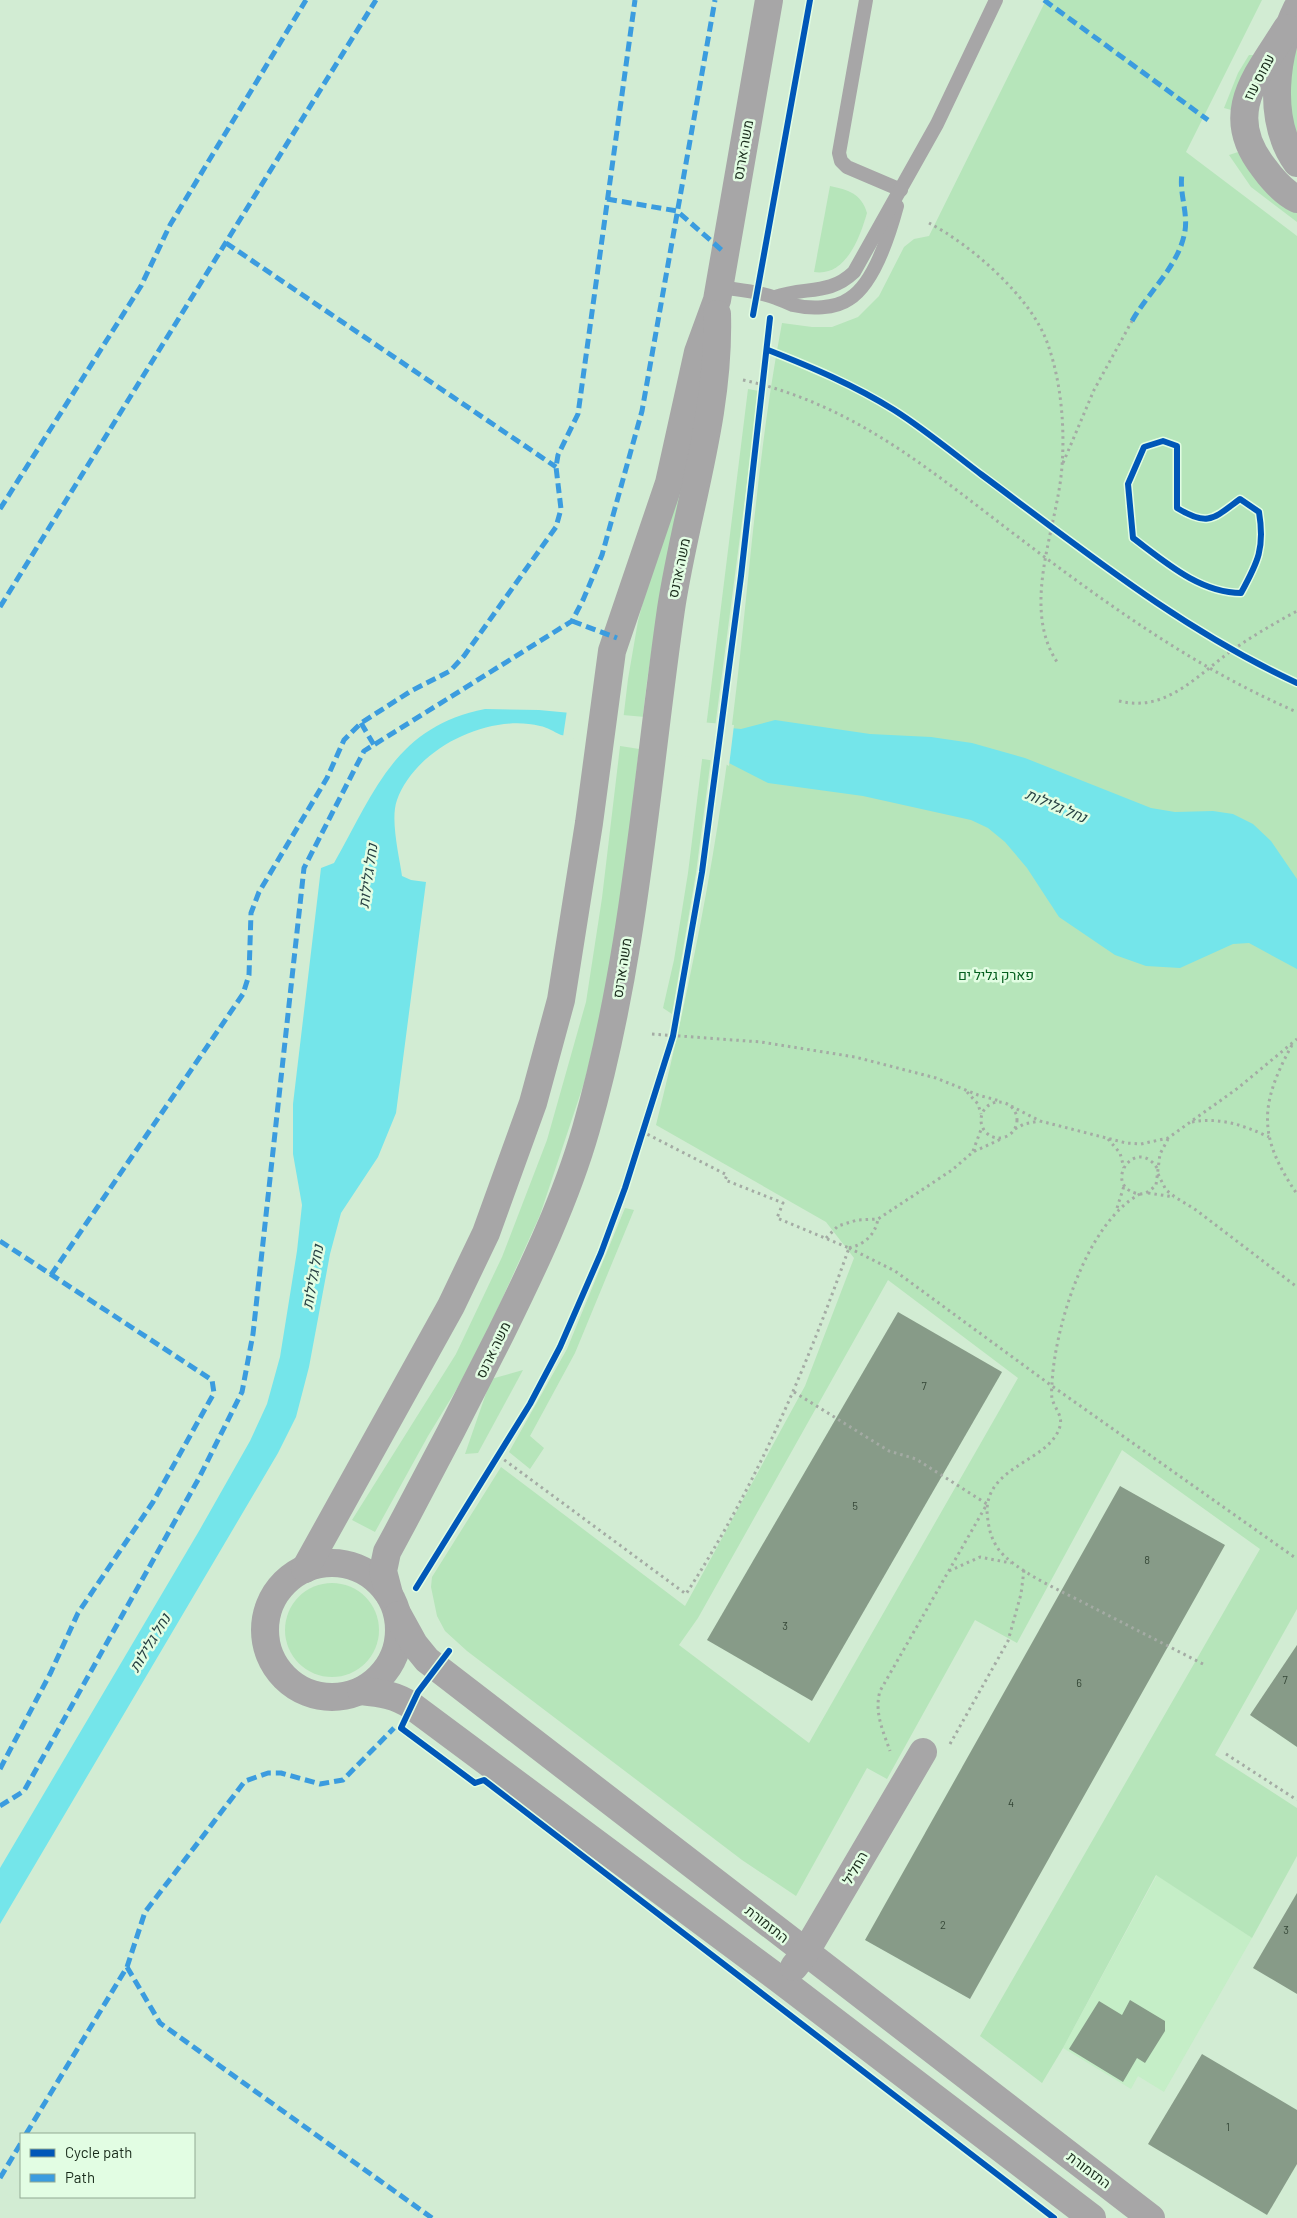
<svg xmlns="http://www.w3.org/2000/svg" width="1297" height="2218" viewBox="0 0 1297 2218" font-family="Barlow,Heebo,sans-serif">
  <rect width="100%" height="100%" fill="#d2ecd3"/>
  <path fill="#c5eec7" d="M1157,1875L1252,1938L1164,2092L1138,2076L1131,2089L1063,2048Z"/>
  <g fill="#b6e5ba" fill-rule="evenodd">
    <path d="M1046,0H1262L1186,152L1297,236V1609L1215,1755L1297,1808V1856L1252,1938L1156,1875L1063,2048L1042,2083L980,2036L1260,1549L1122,1450L1017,1643L975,1620L887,1779L867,1768L796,1896L742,1860L467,1651L445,1631L437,1616L431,1587L432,1577L501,1467L685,1606L805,1386L854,1258L826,1222L656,1125C687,1001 712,875 729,748C748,607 755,464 782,323L812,327H832L858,317L879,296L904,247L914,239L929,236ZM888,1280L1018,1378L809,1743L679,1645L698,1618Z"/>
    <path d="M1297,46V148C1286,116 1287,78 1297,46Z"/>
    <path d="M1249,55H1260L1235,111L1224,108L1238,73Z"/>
    <path d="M1238,152L1256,178L1297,210V222L1251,187L1229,155Z"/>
    <path d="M830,186C848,190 861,193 867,213C860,237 846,277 814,272Z"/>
    <path d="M748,389L759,391L696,873L672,1014L663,1008L674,960L688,873Z"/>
    <path d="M680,492L683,493L658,610L647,681L625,869L604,1003L585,1080L540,1215L497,1310L472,1364L428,1436L375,1532L352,1520L456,1354L502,1257L547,1140L586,1002L602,898L628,679L638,621L649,579Z"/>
    <path d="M625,1208L634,1210L575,1353L530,1436L544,1448L530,1469L509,1452L567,1349Z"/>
    <path d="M523,1370L478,1453L465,1454L491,1379Z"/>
    <circle cx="332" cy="1630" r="47"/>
  </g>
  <path fill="#74e5ea" d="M485,709L539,710L741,729L775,720L870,734L931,737L972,743L1025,758L1151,808L1175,812L1213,811L1233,814L1253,824L1271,841L1297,879V969L1249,943L1233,944L1180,968L1146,966L1115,955L1059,917L1027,868L1005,842L988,828L971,820L863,796L768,783L723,760L561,735C554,732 547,727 540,726C488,713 415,749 397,800C390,819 399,855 402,876L411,880L426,882L396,1113L378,1157L341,1213L330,1254L309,1367L296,1417L278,1453L0,1924V1868L199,1531L250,1441L267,1404L280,1357L297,1251L302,1205L293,1154V1104L321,868L334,863C375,791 395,727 485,709Z"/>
  <path fill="#d2ecd3" d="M567,710L734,725L729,766L722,762L563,737Z"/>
  <g fill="#879b88">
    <path d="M898,1312L1002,1372L812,1701L707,1640Z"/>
    <path d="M1120,1486L1225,1545L970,1999L865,1940Z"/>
    <path d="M1297,1645V1747L1250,1715Z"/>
    <path d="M1297,1893V1994L1253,1968Z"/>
    <path d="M1130,2000L1165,2021V2031L1145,2063L1137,2058L1123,2082L1069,2049L1099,2001L1122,2015Z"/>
    <path d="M1202,2054L1297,2110V2164L1267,2215L1148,2144Z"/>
  </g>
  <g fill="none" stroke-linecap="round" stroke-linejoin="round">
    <g stroke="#a4aba4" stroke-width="3" stroke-dasharray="2.5 4" stroke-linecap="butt">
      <path d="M929,223C971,245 1030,296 1047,342C1061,380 1065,426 1062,466C1058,527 1020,605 1057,662"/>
      <path d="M743,380C856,405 932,472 1022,540C1108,605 1197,669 1297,712"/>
      <path d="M1063,463L1094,390L1132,321"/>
      <path d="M1119,701C1167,713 1198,674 1234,649C1254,635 1275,623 1297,611"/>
      <path d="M652,1034L761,1042L855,1057L936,1078L978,1095L1000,1101"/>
      <path d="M1292,1045C1259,1105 1258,1137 1297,1194"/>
      <path d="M967,1092L978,1104L981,1114"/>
      <circle cx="999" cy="1120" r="18"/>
      <path d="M1011,1106L1040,1121L1126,1143L1141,1144L1168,1138L1238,1088L1297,1039"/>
      <path d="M1192,1122C1220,1117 1243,1125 1269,1137"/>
      <path d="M1015,1129L1024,1124L1039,1121"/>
      <path d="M1108,1139L1120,1153L1124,1168"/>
      <path d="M973,1151L982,1127"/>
      <path d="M1157,1168C1136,1136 1103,1183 1135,1193C1144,1196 1150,1191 1156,1185L1160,1154L1168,1139"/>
      <path d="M1158,1174L1166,1190L1175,1197L1196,1210L1297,1287"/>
      <path d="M1148,1193L1174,1197"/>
      <path d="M1140,1194C1087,1222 1055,1326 1052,1383C1052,1387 1051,1393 1052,1398C1054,1408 1063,1415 1060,1426C1051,1461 987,1465 987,1511C988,1525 990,1536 997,1547C1011,1570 1068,1594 1092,1607C1129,1626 1166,1645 1203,1664"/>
      <path d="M1117,1208L1124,1186"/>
      <path d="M826,1238L838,1226L857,1220L878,1219L952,1170L973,1152L1001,1139"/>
      <path d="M849,1248L895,1271L1052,1386L1297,1559"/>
      <path d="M849,1248C865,1244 875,1235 878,1219"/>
      <path d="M794,1392L889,1451L916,1459L987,1504L880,1691C874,1712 883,1731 890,1751"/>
      <path d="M499,1456L686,1594C756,1486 806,1369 849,1248L777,1218L783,1203L725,1180L727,1175L643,1132"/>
      <path d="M949,1571L980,1557L1011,1563"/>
      <path d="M950,1744L1008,1641L1021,1594L1024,1570"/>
      <path d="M1226,1754L1297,1800"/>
    </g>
    <g stroke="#a7a6a7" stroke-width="14">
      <path d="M866,0L839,153L841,161L847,167L901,190"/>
      <path d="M720,287C738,290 758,291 776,298C782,300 787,303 793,305C810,309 835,309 849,299C874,284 890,232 897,206"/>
      <path d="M775,297C805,286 829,296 854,272L937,124L996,0"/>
    </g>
    <g stroke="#a7a6a7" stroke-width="28">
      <path d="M1297,8C1275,53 1266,120 1297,163"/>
      <path d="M1287,28C1257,76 1221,114 1264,168C1272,179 1285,193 1297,199"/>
      <circle cx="332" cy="1630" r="67"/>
      <path d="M305,1569L451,1306L486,1233L533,1103L561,1000L589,823L612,651L669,483L698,352L717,300L769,0"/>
      <path d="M389,1594L383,1571L387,1552C426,1480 464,1407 501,1333C533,1268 566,1199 586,1129C635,959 646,783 671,609C686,510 720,416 717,314"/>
      <path d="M398,1615L414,1644L427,1660L1151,2218"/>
      <path d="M361,1691C380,1693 396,1695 412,1706L783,1982L1092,2218"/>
      <path d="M794,1967L805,1953L923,1752"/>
    </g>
    <g stroke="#3b9cdf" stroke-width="5" stroke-dasharray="10 5" stroke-linecap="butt">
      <path d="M1044,0L1208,120"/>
      <path d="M607,199L677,211L725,253"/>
      <path d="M226,243L556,467"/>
      <path d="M1132,321C1149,291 1179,266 1185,231C1188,212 1179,193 1182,174"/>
      <path d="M0,509L141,286L170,225L306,0"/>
      <path d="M0,607L376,0"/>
      <path d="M572,621L617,638"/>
      <path d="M361,723L374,745"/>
      <path d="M0,1241L212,1380L214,1393L153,1502L78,1613L51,1672L0,1769"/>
      <path d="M51,1275L243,994L249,975L251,913L259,892L327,778L344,740L361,723L411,691L450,671L464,656L556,527L561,509L556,467L558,455L578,414L635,0"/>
      <path d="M0,1806L24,1791L199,1478L242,1392L253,1334L304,868L364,751L572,621L583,600L602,555L642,411L715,0"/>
      <path d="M127,1967L160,2023L432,2218"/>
      <path d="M26,2134L127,1967L145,1912L245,1781L268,1773H281L320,1784L343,1780L394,1728"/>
      <path d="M0,2178L21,2143"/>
    </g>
    <g stroke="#e2fde3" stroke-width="9">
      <g id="cycleway">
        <path d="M753,315L810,0"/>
        <path d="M768,350C811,367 854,385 894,410C924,429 953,453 982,475C1083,550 1182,630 1297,683"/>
        <path d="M1163,441L1177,446V508C1208,527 1213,519 1240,499L1259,512C1265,548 1258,562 1241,593C1200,593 1165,562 1133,538L1128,484L1144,447Z"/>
        <path d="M416,1588L530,1404L560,1347L601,1253L625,1188L673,1036L702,872L741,576L770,318"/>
        <path d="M449,1651L418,1692L401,1728L475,1783L484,1780L1054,2218"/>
      </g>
    </g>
    <use href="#cycleway" stroke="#0057b8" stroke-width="6"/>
  </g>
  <g text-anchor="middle" stroke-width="5" stroke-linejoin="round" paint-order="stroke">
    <g font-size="11" fill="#344636">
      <text x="924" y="1390">7</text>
      <text x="855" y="1510">5</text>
      <text x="1147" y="1564">8</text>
      <text x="785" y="1630">3</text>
      <text x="1285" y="1684">7</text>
      <text x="1079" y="1687">6</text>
      <text x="1011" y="1807">4</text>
      <text x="943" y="1929">2</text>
      <text x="1286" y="1934">3</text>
      <text x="1228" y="2131">1</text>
    </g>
    <g font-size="14" fill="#182a1a" stroke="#e2fde3">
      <text transform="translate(1259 77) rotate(-62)" y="5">עמוס עוז</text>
      <text transform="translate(743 150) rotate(-80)" y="5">משה ארנס</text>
      <text transform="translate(679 568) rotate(-78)" y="5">משה ארנס</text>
      <text transform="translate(622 968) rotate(-81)" y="5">משה ארנס</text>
      <text transform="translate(493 1350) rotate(-64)" y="5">משה ארנס</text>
      <text transform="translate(855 1868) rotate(-60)" y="5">החליל</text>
      <text transform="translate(767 1924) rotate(38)" y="5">התזמורת</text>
      <text transform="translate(1089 2170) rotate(37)" y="5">התזמורת</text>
    </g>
    <g font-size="14" fill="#055f1f" stroke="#e2fde3">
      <text x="996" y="980">פארק גליל ים</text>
    </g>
    <g font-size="15" font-style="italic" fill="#274043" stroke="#e2fde3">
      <text transform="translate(1056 806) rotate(23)" y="5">נחל גלילות</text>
      <text transform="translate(368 876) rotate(-82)" y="5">נחל גלילות</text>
      <text transform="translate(313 1277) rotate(-80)" y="5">נחל גלילות</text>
      <text transform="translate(150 1643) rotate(-59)" y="5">נחל גלילות</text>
    </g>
  </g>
  <rect x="20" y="2133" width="175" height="65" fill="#e2fde3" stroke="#91a993"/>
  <rect x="30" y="2149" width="25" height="8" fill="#0057b8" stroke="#91a993"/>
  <text x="65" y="2158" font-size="15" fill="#182a1a">Cycle path</text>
  <rect x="30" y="2174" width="25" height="8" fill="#3b9cdf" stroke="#91a993"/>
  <text x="65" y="2183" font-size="15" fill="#182a1a">Path</text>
</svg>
